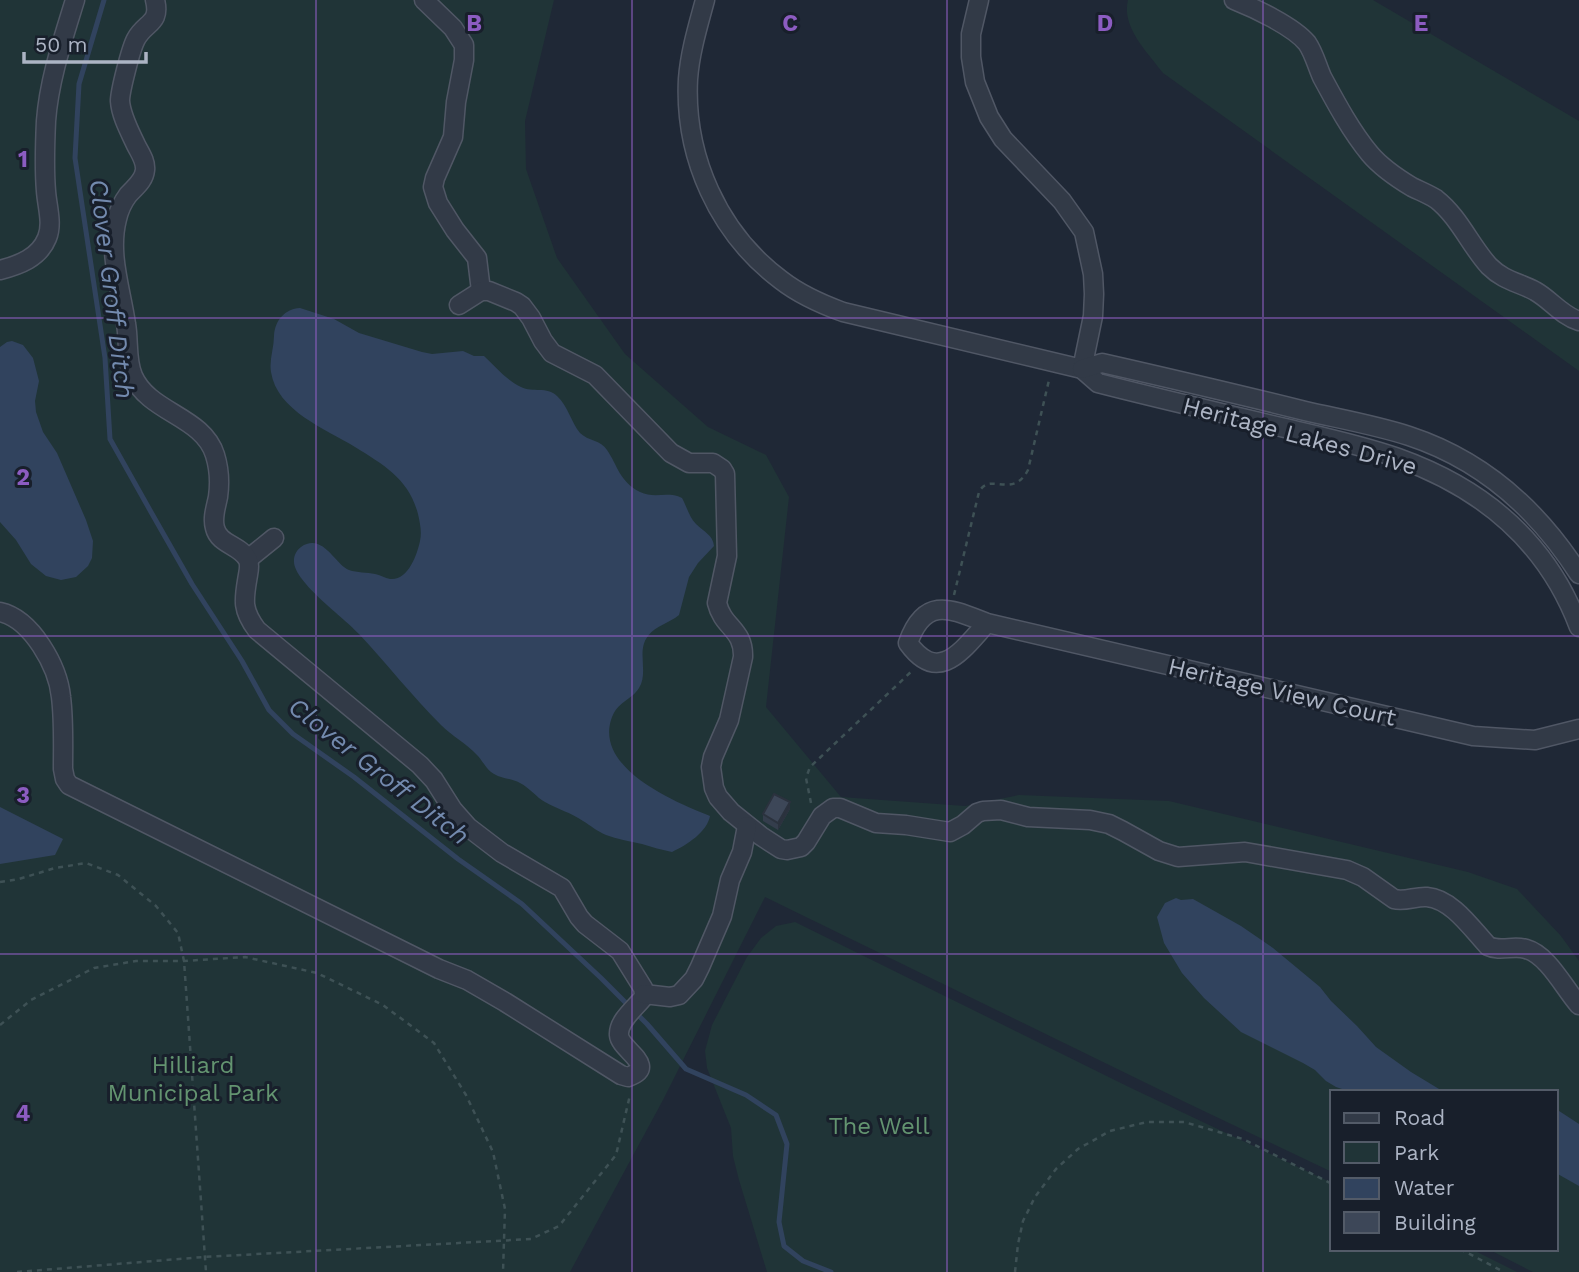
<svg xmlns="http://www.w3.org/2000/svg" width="1579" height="1272" viewBox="0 0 1579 1272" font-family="'Work Sans',sans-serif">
  <rect width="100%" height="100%" fill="#1f2836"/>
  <g fill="#203437">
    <path d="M0,0H554L525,121L526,169L557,258L625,354L708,427L766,455L789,497L766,707L841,797L965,806L1019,795L1169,801L1468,872L1517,889L1561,936L1579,961V1272H1533L1488,1249H1556V1092H1332V1172L1187,1103L765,897L663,1100L570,1272H0Z"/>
    <path d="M1128,0H1373L1579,121V371L1163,73C1148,53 1121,27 1128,0Z"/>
    <path d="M795,922L1131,1088L1332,1183V1249H1471L1517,1272H767L739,1180L733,1156L731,1128L707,1068L705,1051L712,1025L747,957L761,938L776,926Z"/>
  </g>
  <g fill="#31435e">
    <path d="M300,308L334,319L359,333L422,352L432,354L463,351L474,356H484C496,367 506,380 521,387C533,393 547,386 557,396C568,406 571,422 580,433C588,441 601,440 607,450C618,466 619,481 640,492C654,499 668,491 682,498C687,507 689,517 696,524C704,532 713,535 714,546L698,563L689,577L679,615C670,623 656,625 648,636C636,651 649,672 639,688C631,701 617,701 611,720C596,769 675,802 710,816C707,832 687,845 672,852C662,850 652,847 642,844C629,841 617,839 606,835C597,831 591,826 583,821C572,813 557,809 545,802C536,797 530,788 520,783C511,778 500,779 491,772C485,767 482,760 477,755C467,744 452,736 441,725C412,696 387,664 359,634C345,618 292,581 294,560C294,555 297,550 301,547C323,532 335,565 349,570C357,573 367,572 375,574C380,575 385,578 390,579C408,581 417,555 420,541C422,532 420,523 418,514C409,479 384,465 355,447C326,429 277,411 271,372C269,360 274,348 274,336C275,320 285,309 300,308Z"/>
    <path d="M12,341L23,345L33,358L39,381L35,401L36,412L43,432L57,453L86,520L93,541L92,558L88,566L76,577L61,580L46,576L31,564L16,540L0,522V347L7,342Z"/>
    <path d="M0,807L63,839L55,855L0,864Z"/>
    <path d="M1176,898L1181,900L1193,899L1241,926L1273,948L1320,987L1331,1001L1357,1026L1376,1047L1411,1072L1444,1092H1351L1336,1087L1326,1081L1315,1070L1303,1063L1241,1032L1204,998L1182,973L1164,943L1157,917L1165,903Z"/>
    <path d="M1556,1109L1579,1124V1186L1556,1173Z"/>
  </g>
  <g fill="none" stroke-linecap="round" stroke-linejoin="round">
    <path stroke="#31435e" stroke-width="5" d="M104,0L79,84L75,158L105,358L110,439L151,512L192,584L242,661L269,710L293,734L354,777L458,859L522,904L601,978L647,1024L686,1069L746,1095L776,1115L787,1144L779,1222L784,1246L803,1261L831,1272"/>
    <g stroke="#505765" stroke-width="21">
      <g id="minor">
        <path d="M424,0L453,28L464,45V60L456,102L453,137L435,178L433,187L438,203L455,230L477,258L481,291"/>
        <path d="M705,0C698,26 690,52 688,79C684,156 718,233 781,280C799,294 821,304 843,312L1082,369L1098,383C1160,399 1222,413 1285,428C1323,437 1361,445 1398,458C1482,488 1547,542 1579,627"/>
        <path d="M979,0L971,34V57L975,82L989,117L1003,139L1062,201L1084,232L1093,274L1094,294L1093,316L1082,369"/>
        <path d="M1234,0C1254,8 1293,26 1307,43C1314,53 1317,66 1322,77C1336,103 1351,131 1370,154C1381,167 1397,178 1412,187C1420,191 1428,194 1436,199C1459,217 1470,245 1489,266C1504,281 1518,282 1535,291C1551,300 1561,315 1579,321"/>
        <path d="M0,270C19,265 39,258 47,238C53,224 47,206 46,191C44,168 45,143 46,121C49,80 63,39 75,0"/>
        <path d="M459,305L481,291H489L516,302L522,306L531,318L543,341L552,353L595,375L671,453L689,463H713L722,469L725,474L727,556L717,603C723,628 744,629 743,657L729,720L713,757L711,767L714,788L718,797L731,812L761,836L781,849L787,850L801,847L806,842L822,816L833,808H840L876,823L906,825L950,832L963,825L977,813L983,811L1001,810L1028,817L1090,820L1109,824L1123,831L1159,851L1178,857L1245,852L1347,870L1363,877L1394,899C1405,902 1416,896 1427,897C1452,899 1472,929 1488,946C1500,952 1514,945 1526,949C1548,955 1564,988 1579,1005"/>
        <path d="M1082,369L1102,363L1124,368C1185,382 1245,396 1305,411C1340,419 1375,425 1409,436C1482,460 1538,510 1579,574"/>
        <path d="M248,559L274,538"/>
        <path d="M0,612C32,619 58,667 61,697C64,721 63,745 63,769L65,779L69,785L439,969L467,980L505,1002L621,1075L628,1077C659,1066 620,1050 619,1035C618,1021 635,1008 643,998L644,994L643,988L620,951L585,924L579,917L562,888L502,853L468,827L453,810L434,780L420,765L257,630C241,609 244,599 248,575C249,570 250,565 248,560C241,545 219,545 215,528C212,518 216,507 218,497C220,483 219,468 215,455C203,416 149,413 133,376C126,360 129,340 126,324C121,289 108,254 117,219C119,210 122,203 128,195C135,187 144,181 145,170C146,161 140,153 136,145C130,132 121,116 120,101C120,91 131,48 136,39C145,22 161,24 155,0"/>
        <path d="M987,623C963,649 939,686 908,643C925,595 951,609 987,623L1473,736L1535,740L1579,729"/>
        <path d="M644,994L670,997L679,995L694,979L700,967L722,916L730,880L742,852L747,826"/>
      </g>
    </g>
    <g stroke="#3e5155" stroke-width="2.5" stroke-dasharray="5 5" stroke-linecap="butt">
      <path d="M954,595L979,492C990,471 1012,500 1028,470L1049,380"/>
      <path d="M811,803L806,778L810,767L913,670"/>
      <path d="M0,882L19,879L55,868L86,863L118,875L156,906L178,933L184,961L206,1272"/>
      <path d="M0,1025L31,1000L94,968L136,961H184L245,957L317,973L383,1005L434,1043L466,1095L493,1152L505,1209L503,1272"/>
      <path d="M1460,1249L1504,1272"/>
      <path d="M17,1272L204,1257L531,1239L559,1226L616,1155L630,1095"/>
      <path d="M1015,1272L1018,1244L1023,1221L1035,1197L1056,1169L1078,1149L1110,1131L1147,1122H1184L1243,1139L1332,1184"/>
    </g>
    <use href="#minor" stroke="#323a47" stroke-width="18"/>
  </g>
  <path fill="#343d4c" d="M790,809L778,830L763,821V814Z"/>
  <path fill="#2b323e" d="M790,802V809L778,830V823Z"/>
  <path fill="#3d4758" stroke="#2b323e" stroke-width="2" d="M774,794L790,802L778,823L763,814Z"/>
  <path fill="none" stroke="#8c5cc1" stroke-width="2" stroke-opacity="0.55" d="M316,0V1272M632,0V1272M947,0V1272M1263,0V1272M0,318H1579M0,636H1579M0,954H1579"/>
  <g text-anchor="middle" stroke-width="6" stroke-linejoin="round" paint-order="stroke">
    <g font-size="24" fill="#acb4c4" stroke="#181f2b">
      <text transform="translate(1300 436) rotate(15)" y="8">Heritage Lakes Drive</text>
      <text transform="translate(1282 692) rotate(13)" y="8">Heritage View Court</text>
    </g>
    <g font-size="24" fill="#639470" stroke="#181f2b">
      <text x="193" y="1073">Hilliard<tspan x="193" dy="28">Municipal Park</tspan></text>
      <text x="879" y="1134">The Well</text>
    </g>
    <g font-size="26" font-style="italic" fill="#738aae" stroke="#181f2b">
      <text transform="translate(112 289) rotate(83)" y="9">Clover Groff Ditch</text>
      <text transform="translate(379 771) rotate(38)" y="9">Clover Groff Ditch</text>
    </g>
  </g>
  <g font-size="23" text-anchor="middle" font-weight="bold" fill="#8c5cc1" stroke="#181f2b" stroke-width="6" stroke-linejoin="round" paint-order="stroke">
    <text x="474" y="31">B</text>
    <text x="790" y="31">C</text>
    <text x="1105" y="31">D</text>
    <text x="1421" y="31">E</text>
    <text x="23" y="167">1</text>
    <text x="23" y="485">2</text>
    <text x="23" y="803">3</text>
    <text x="23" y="1121">4</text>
  </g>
  <rect x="1330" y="1090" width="228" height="161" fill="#181f2b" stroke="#535b68" stroke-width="2"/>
  <rect x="1344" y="1113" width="35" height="10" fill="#323a47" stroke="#535b68" stroke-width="2"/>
  <text x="1394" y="1125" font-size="21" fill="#acb4c4">Road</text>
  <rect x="1344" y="1142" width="35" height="21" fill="#203437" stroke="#535b68" stroke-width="2"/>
  <text x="1394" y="1160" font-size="21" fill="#acb4c4">Park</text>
  <rect x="1344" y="1178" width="35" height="21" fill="#31435e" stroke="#535b68" stroke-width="2"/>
  <text x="1394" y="1195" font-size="21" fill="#acb4c4">Water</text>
  <rect x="1344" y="1212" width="35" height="21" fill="#3d4758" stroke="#535b68" stroke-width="2"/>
  <text x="1394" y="1230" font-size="21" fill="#acb4c4">Building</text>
  <path d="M24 52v10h122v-10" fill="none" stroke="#acb4c4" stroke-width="3.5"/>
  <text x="35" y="52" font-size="21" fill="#acb4c4" stroke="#181f2b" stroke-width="5" paint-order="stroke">50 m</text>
</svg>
